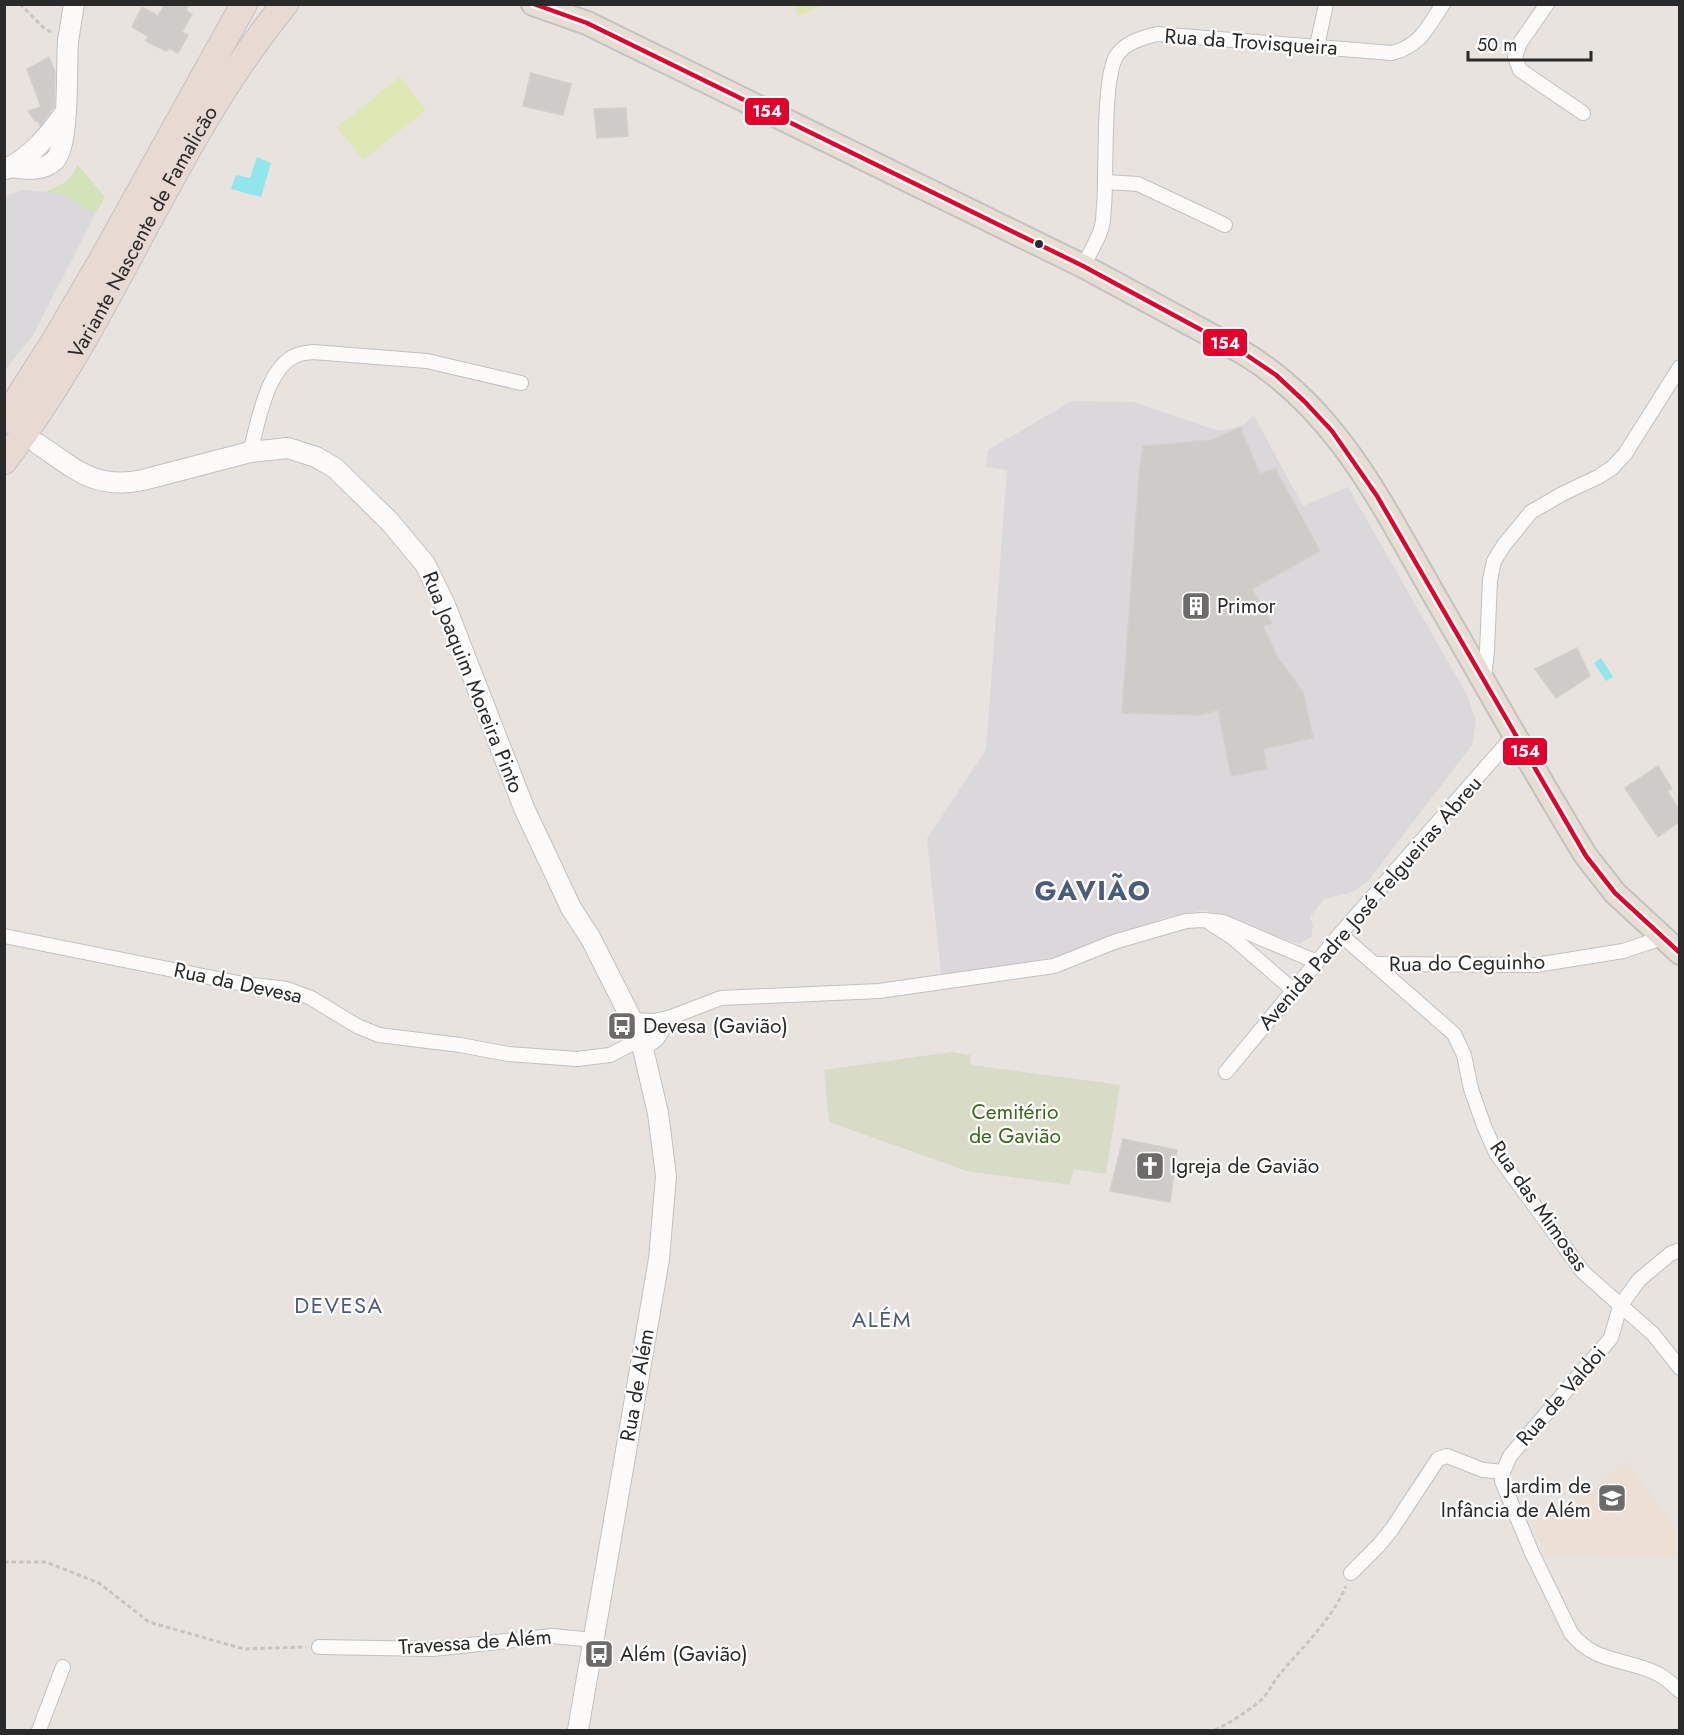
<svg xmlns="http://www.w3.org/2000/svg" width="1684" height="1735" viewBox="0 0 1684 1735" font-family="Jost,sans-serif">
  <rect width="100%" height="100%" fill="#e8e3df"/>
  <g fill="#dbd8db">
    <path d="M22,190L61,193L95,214L34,334L5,370V196Z"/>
    <path d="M1072,401L1133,402L1219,431L1240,427L1254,416L1303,506L1348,487L1467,695L1476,721L1472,745L1368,881L1353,892L1324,899L1310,917L1313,926L1311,937L1299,944L1205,910L1164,918L1062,956L1000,967L941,974L927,839L986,750L1007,470L986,467L988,450Z"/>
  </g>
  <path fill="#ecdfd3" d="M1626,1460L1679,1533V1557L1547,1556L1529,1516L1544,1512L1599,1485Z"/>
  <path fill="#d2e4b7" d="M77,164L105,197L95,214L61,193L44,192C61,185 72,182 77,164Z"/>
  <path fill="#d8dcc6" d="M951,1052L970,1055L971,1065L1120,1085L1106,1174L1074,1169L1070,1185L967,1171L829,1122L824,1070Z"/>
  <g fill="#dfe8b5">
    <path d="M794,5H825L798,16Z"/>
    <path d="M400,77L426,110L363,160L337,127Z"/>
  </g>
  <g fill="#91e6ec">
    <path d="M257,157L271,163L261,197L231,189L236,175L250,178Z"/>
    <path d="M1601,658L1613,677L1606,681L1594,663Z"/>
  </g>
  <g fill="#cfcbc8" stroke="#d3cfcb" stroke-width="1.5">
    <path d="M165,4H189L186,11L192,14L182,32L188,35L178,53L169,48L166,51L146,41L148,36L132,27L142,7L158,16Z"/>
    <path d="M49,57L55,72L54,107L40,126L38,121H35L28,111L41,107L27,69Z"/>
    <path d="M531,73L571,84L563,115L523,106Z"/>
    <path d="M626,108L628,136L597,138L594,109Z"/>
    <path d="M1240,427L1260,474L1275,468L1320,551L1252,589L1272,623L1263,626L1278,658L1303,692L1313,738L1263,749L1267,769L1231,776L1218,710L1200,715L1122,713L1139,474L1143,446L1213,440Z"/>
    <path d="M1577,648L1590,676L1556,698L1535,669Z"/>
    <path d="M1658,766L1672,789L1667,791L1680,811V821L1658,837L1625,788Z"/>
    <path d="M1123,1139L1177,1150L1170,1202L1110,1191Z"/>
  </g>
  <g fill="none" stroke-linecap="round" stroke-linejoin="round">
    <g stroke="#c2c1c1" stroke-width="16">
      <g id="street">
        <path d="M1547,4L1520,43L1515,57L1520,70L1583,113"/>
        <path d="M1317,46L1326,4"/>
        <path d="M1106,182L1138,184L1225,225"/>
        <path d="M1083,266C1089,254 1097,242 1101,229C1104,222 1103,213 1104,206C1107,174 1102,77 1117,55C1126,42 1142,38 1157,34L1392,53C1421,45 1427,28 1443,4"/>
        <path d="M250,452C258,424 266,369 295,356C300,353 307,353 313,352L427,361L521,383"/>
        <path d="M1484,678L1487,651L1490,580L1494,561L1504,545L1531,512L1562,494L1598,477L1612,468L1625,454L1680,367"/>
        <path d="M1210,923L1232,937L1293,990"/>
        <path d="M1340,934L1454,1034L1464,1055L1471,1089L1484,1126L1496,1153L1583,1272L1653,1334L1680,1368"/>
        <path d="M4,936L238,983L287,989L311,998L357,1026L379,1035L460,1045L508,1054L577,1059L610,1055L639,1040"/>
        <path d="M1376,964L1536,965L1623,951L1662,938"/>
        <path d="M632,1020L654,1021L671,1017L721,998L879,991L1054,966L1114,942L1186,921L1203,920L1223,922L1317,962"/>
        <path d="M643,1049L657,1039L671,1017"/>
        <path d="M1226,1072L1340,934L1515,734"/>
        <path d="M1680,1250L1670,1254L1639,1280L1620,1306L1611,1338L1510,1456L1503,1472L1502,1481L1532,1553L1571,1633C1595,1664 1627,1658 1658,1674C1666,1678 1673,1685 1680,1691"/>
        <path d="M1351,1573L1379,1545L1392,1529L1438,1459L1447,1456L1483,1470L1503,1472"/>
        <path d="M319,1647L433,1649L552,1636L594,1640"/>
        <path d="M39,1730L63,1667"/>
      </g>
    </g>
    <g stroke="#c2c1c1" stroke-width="22">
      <g id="secondary">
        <path d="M10,167C26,169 43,172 55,160C70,144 66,66 68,41C70,29 72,17 74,4"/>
        <path d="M6,169C31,157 49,135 64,114"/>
        <path d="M38,444C75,469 95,490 143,480L250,452L288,448L316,457L335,468L390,522L425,564L445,605L524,808L571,908L591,939L632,1020L643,1049L658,1113L666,1176L659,1259L578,1730"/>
      </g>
    </g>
    <g stroke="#c4c2c1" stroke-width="26">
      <path id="primary" d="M533,4L587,23L1083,266L1242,352C1338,409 1383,507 1437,600C1487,686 1534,772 1586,856L1615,893L1680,953"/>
    </g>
    <g stroke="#c4c2c1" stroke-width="28">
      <g id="highway">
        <path d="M4,420L54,342L102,260L244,4"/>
        <path id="s1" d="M4,461C114,318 171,143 285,4"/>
      </g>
    </g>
    <g stroke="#c6c5c5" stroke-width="3" stroke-dasharray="4.5 3" stroke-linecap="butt">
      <path d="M20,4L44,28L51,32"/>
      <path d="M4,1562H46L99,1583L149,1622L244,1649L306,1647"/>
      <path d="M1215,1730C1231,1722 1247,1712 1261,1700C1269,1692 1273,1682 1280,1674C1304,1645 1331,1621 1346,1586"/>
    </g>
    <use href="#street" stroke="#fcfbfa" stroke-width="14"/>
    <use href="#secondary" stroke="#fcfbfa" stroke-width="20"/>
    <use href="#primary" stroke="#e7ded3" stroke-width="22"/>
    <use href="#highway" stroke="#e9d9d3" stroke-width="26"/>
    <g stroke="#fff" stroke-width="9">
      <path id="bus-1" d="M534,4L587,23L1083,266L1242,352L1276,375L1305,402L1332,431L1377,496L1586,856L1615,893L1680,953"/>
    </g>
    <use href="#bus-1" stroke="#e4002b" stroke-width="4.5"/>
  </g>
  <defs>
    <g id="building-square" transform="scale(1.5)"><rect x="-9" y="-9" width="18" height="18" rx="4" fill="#6c6b69" stroke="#fff"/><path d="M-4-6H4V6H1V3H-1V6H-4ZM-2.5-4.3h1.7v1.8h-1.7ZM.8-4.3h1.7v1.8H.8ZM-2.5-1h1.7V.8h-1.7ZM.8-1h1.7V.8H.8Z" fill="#fff"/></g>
    <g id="bus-square" transform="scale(1.5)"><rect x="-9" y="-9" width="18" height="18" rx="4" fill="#6c6b69" stroke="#fff"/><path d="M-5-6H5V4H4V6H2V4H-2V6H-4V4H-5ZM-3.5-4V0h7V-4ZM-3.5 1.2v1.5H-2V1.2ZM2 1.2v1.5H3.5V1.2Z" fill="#fff"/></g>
    <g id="church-square" transform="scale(1.5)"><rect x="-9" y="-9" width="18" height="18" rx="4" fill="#6c6b69" stroke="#fff"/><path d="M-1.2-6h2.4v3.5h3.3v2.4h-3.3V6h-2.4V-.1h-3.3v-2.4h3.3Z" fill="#fff"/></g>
    <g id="school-square" transform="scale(1.5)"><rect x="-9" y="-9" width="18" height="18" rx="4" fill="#6c6b69" stroke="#fff"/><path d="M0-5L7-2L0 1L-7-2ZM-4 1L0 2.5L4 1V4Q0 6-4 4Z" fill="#fff"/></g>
  </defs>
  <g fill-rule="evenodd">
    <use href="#building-square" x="1196" y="606"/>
    <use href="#bus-square" x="622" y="1026"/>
    <use href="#church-square" x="1150" y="1166"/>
    <use href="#school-square" x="1612" y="1498"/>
    <use href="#bus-square" x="599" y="1654"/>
  </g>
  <circle fill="#2a2a2a" stroke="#fff" stroke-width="2" cx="1039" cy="244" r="5"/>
  <g text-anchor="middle" stroke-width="4.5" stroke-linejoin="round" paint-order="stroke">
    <g font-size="21" fill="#2a2a2a" stroke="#fff">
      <text transform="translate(1251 42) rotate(4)" y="7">Rua da Trovisqueira</text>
      <text dy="7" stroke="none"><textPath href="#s1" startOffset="268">Variante Nascente de Famalicão</textPath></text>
      <text transform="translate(473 682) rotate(68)" y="7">Rua Joaquim Moreira Pinto</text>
      <text transform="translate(1370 903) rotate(-49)" y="7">Avenida Padre José Felgueiras Abreu</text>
      <text transform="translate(1467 963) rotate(-1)" y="7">Rua do Ceguinho</text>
      <text transform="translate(238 983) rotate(12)" y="7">Rua da Devesa</text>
      <text transform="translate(1539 1206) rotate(55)" y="7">Rua das Mimosas</text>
      <text transform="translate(637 1385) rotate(-80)" y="7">Rua de Além</text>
      <text transform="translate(1561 1396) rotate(-49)" y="7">Rua de Valdoi</text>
      <text transform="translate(475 1642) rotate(-4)" y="7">Travessa de Além</text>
    </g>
    <g font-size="21" fill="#2a2a2a" stroke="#fff" text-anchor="start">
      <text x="1217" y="613">Primor</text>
      <text x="643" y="1033">Devesa (Gavião)</text>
      <text x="1171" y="1173">Igreja de Gavião</text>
      <text x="1591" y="1493" text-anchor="end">Jardim de<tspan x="1591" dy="24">Infância de Além</tspan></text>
      <text x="620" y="1661">Além (Gavião)</text>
    </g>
    <g font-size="21" fill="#386918" stroke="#fff">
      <text x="1015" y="1119">Cemitério<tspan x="1015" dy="24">de Gavião</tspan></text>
    </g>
    <g font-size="22" letter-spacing="1.5" fill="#495c7c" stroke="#fff">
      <text x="339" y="1313">DEVESA</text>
      <text x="882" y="1327">ALÉM</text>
    </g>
    <g font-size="27" font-weight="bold" letter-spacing="1.5" fill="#495c7c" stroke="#fff">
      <text x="1093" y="900">GAVIÃO</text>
    </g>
  </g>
  <g stroke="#fff" stroke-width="2">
    <rect x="744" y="97" width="46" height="29" rx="6" fill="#e4002b"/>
    <rect x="1202" y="328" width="46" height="29" rx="6" fill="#e4002b"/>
    <rect x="1502" y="737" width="46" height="29" rx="6" fill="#e4002b"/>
  </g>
  <g font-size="16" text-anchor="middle" font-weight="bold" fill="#fff">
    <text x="767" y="117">154</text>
    <text x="1225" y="349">154</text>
    <text x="1525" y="757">154</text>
  </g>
  <rect width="1684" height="1735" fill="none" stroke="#2a2a2a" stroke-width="12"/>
  <path d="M1468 51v9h123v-9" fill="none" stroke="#2a2a2a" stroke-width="3"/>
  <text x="1477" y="51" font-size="18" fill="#2a2a2a" stroke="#ffffff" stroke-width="4.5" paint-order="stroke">50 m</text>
</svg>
